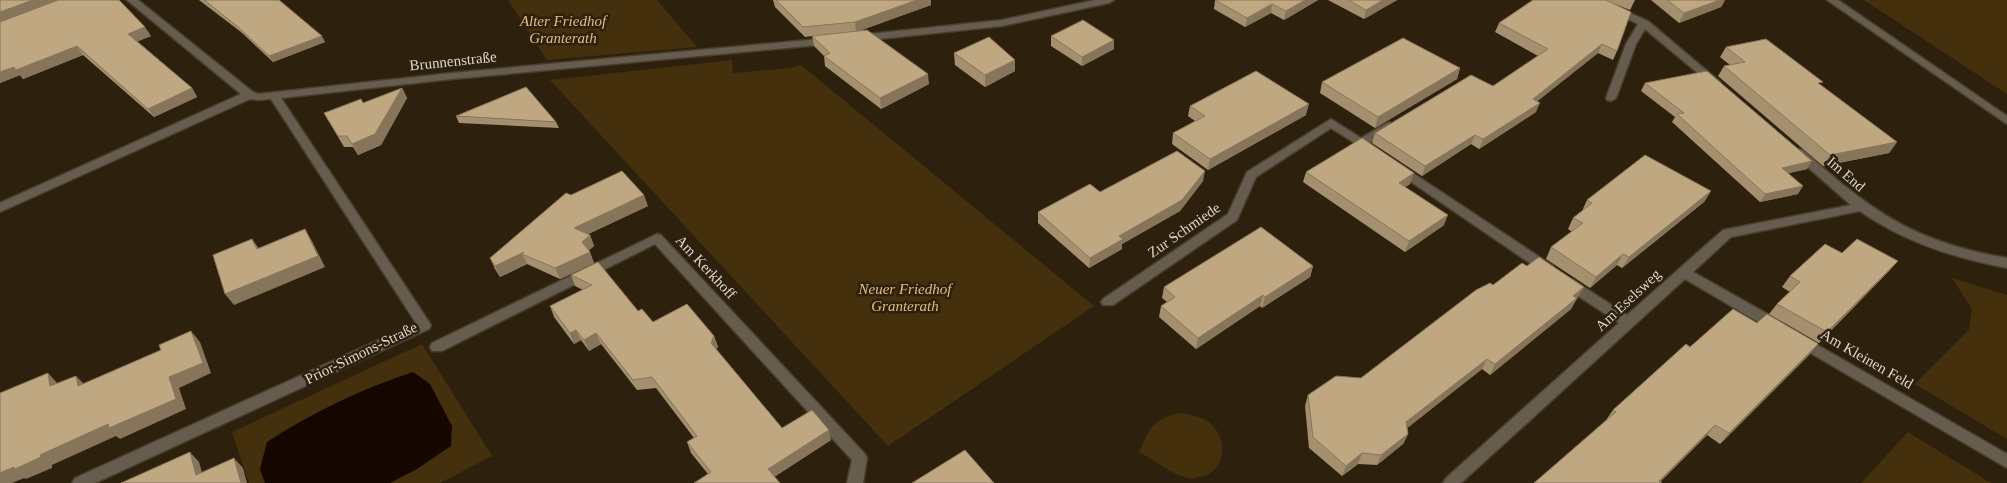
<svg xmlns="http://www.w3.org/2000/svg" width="2007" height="483" viewBox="0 0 2007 483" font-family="Georgia,serif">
  <rect width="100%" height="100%" fill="#2d210e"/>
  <g fill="#44300c">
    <path d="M508,0H657L697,47L547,60Z"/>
    <path d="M1864,0H2007V94Z"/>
    <path d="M732,60L733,73L791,68L801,65L1094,306L888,446L550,80Z"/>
    <path d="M1952,278L2007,295V439L1915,384L1969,330L1972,309Z"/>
    <path d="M422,344L492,456L440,483H249L232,432Z"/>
    <path d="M1182,413C1192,415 1203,417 1211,424C1229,440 1226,473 1199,477C1195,478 1190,479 1187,478C1174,475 1152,459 1139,452C1150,428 1153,417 1182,413Z"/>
    <path d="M1908,432L1991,483H1861Z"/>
  </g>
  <path fill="#150700" d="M413,372L430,384L452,426L451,446L417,469L390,483H265L260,469L267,442C313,412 361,389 413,372Z"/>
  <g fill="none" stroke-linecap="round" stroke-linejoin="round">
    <g stroke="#493e2c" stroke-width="3">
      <g id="minor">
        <path d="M127,0H138L253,92L258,94L452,73L830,38L835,41L830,44L452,79L281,98L431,325L429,329L95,483H72L75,478L416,323L271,99L258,100L250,99L0,212V203L241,94Z"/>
        <path d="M1095,0H1114L1109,3L1002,26L860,41L855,38L860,35L1002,20Z"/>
        <path d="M1588,0H1601L1648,21L1720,82L1715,85L1711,84L1645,29L1636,44L1616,98L1611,101L1607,100L1606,98L1626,44L1638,24Z"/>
        <path d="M1827,0H1838L2007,116V124Z"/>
        <path d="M1331,119L1361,138L1385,124L1389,122L1395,126L1369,143L1378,150L1372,154L1331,128L1256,177L1237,220L1113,305H1103L1101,302L1103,299L1228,214L1247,172Z"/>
        <path d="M1799,149L1803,150C1872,212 1914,242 2007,258V268C1954,258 1904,242 1860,211L1731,237L1693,272L1782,322L1784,326L1782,330H1772L1685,279L1461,483H1443L1446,478L1619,323L1563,286L1562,283L1563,280H1573L1627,315L1723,230L1851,205L1795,156L1793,153L1795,150Z"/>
        <path d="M1399,164L1553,266L1554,269L1553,272H1543L1395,171L1393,168Z"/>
        <path d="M657,234L661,235L865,454L867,458L863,483H847L852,460L655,244L442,351H432L430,347L432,343Z"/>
        <path d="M1800,335L2007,454V468L1795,344L1793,340L1795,336Z"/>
      </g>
    </g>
    <use href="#minor" fill="#665d4e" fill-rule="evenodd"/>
  </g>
  <g fill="#a4906f">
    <path d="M0,0L151,36L137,41L192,88L197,97L154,117L83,55L23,79L20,75L0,83Z"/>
    <path d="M199,0H279L325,42L273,62L241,32Z"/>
    <path d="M773,0H931V5L859,31L929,84L881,109L825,66L824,56L814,46L812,36L805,37L775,7Z"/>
    <path d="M1215,0H1318L1284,20L1271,13L1245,27L1214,9Z"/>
    <path d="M1328,0H1397L1364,19Z"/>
    <path d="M1533,0H1635L1630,10L1612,3L1617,51L1613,60L1598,53L1537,101L1536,112L1479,149L1471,144L1422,176L1372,143L1375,133L1493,86L1538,56L1495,32L1499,23Z"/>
    <path d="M1651,0H1725L1721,7L1679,23Z"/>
    <path d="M1051,36L1114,40V49L1082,66L1051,46Z"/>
    <path d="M1726,47L1821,85L1897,142L1889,153L1823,166L1718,76L1724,66L1730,65L1720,57Z"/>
    <path d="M954,53L1015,60V71L985,87L955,65Z"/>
    <path d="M1460,68L1457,79L1375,128L1320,93L1322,82Z"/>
    <path d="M1645,83L1807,169L1789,173L1798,194L1760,202L1672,122L1675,117L1641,91Z"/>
    <path d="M402,88L407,98L381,145L358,155L353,147H344L324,113L363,103Z"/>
    <path d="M1190,106L1306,115L1208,170L1172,144L1173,133L1195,121L1188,116Z"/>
    <path d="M456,116L556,122L559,128L459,123Z"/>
    <path d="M1306,172L1410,184L1405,187L1444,225L1405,252L1303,182Z"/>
    <path d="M1203,181L1180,211L1122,244V249L1089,268L1038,223V212L1100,192Z"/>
    <path d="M1711,191L1704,202L1622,268L1617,265L1590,288L1546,259L1551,247L1572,232L1568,229L1573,218L1582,211L1587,200Z"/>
    <path d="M571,195L648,206L588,234L590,235L594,246L589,250L594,263L560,279L527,264L500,277L495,269L490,258Z"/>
    <path d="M1842,253L1898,261L1889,271L1819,343L1769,314L1777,304L1790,292L1782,287L1790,276Z"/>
    <path d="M598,262L638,311L653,322L714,336L718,347L716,349L782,428L831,440L774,477L708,474L691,453L687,442L694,438L656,388L637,390L601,344L589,351L581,340L574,344L554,317L550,306L583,290L575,286L571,275Z"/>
    <path d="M1313,266L1310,277L1262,308L1260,306L1196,349L1159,317L1161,306L1167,302L1162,298L1164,287Z"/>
    <path d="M1527,266L1578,298L1576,299L1571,309L1490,375L1482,369L1407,428L1408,434L1403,444L1377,465L1358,464L1342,476L1309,448L1305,406L1308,395L1361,378L1493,285Z"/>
    <path d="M1757,323L1818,344L1809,355L1720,444L1707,435L1660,482L1534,483L1606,420L1613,410L1690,347Z"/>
  </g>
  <g fill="#86755a">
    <path d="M33,0H62L0,23V12Z"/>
    <path d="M917,0H931V5L856,32L855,22Z"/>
    <path d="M1305,0H1318L1284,20L1286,11Z"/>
    <path d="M1383,0H1397L1364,19L1366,10Z"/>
    <path d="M1720,0H1725L1721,7L1679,23L1684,13Z"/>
    <path d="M1272,4L1271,13L1245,27L1247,18Z"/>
    <path d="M145,27L151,36L134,43L128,34Z"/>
    <path d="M322,36L325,42L273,62L269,56Z"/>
    <path d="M1114,40V49L1082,66V57Z"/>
    <path d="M1602,44L1598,53L1529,108L1533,99Z"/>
    <path d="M77,46L83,55L23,79L20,75L0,83V72L14,67Z"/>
    <path d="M1015,60V71L985,87V75Z"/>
    <path d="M1460,68L1457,79L1375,128L1378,117Z"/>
    <path d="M928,74L929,84L881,109L880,98Z"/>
    <path d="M192,88L197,97L154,117L148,109Z"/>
    <path d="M402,88L407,98L381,145L358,155L352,144Z"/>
    <path d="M1540,103L1536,112L1479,149L1483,139Z"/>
    <path d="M1309,104L1306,115L1208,170L1210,159Z"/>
    <path d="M1475,135L1471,144L1422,176L1425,166Z"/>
    <path d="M1897,142L1889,153L1823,166L1830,155Z"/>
    <path d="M1812,161L1807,169L1777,176L1782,168Z"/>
    <path d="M1205,171L1203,181L1180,211L1122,244V249L1089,268L1090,258Z"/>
    <path d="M1414,173L1410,184L1395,193L1399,183Z"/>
    <path d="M1803,186L1798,194L1760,202L1765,194Z"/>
    <path d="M1711,191L1704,202L1622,268L1629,257Z"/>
    <path d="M644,195L648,206L578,239L574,228Z"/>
    <path d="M1448,215L1444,225L1405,252L1409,241Z"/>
    <path d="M305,229L312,241L325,267L234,305L225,294Z"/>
    <path d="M590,235L594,246L586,253L582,242Z"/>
    <path d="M252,239L260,250L257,249Z"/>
    <path d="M524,252L522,254L527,264L500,277L495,266Z"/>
    <path d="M590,252L594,263L560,279L555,268Z"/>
    <path d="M1623,254L1617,265L1590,288L1596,277Z"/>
    <path d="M1898,261L1889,271L1819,343L1827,332Z"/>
    <path d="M1313,266L1310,277L1262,308L1265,297Z"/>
    <path d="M1584,287L1571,309L1490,375L1495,364Z"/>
    <path d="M1263,295L1260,306L1196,349L1198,338Z"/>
    <path d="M576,330L581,340L574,344L570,333Z"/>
    <path d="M191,331L200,342L211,373L179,388L186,409L120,439L116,436L52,465V468L26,479L24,478L12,483H0V473L40,455L169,377Z"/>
    <path d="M596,333L601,344L589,351L584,340Z"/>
    <path d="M714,336L718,347L714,354L711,343Z"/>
    <path d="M1818,344L1809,355L1720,444L1729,433Z"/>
    <path d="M1487,359L1482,369L1401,433L1406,422Z"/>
    <path d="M48,373L58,384L50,386Z"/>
    <path d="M76,376L86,386H78Z"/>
    <path d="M1715,425L1707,435L1659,483V481Z"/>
    <path d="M829,430L831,440L771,479L768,469Z"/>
    <path d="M1408,434L1403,444L1377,465L1381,455Z"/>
    <path d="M190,452L199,462L205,483L196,475Z"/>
    <path d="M1362,453L1358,464L1342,476L1346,466Z"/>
    <path d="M234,458L243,468L247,483H241Z"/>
  </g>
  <g fill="#bfa781" stroke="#86755a">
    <path d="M0,0H33L0,12Z"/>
    <path d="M58,0H119L145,27L128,34L192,88L148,109L77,46L16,70L14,67L0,72V22Z"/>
    <path d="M204,0H279L322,36L269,56L237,26Z"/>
    <path d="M776,0H917L855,22L803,27Z"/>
    <path d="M1215,0H1305L1286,11L1272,4L1247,18Z"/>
    <path d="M1348,0H1383L1366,10Z"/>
    <path d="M1533,0H1606L1631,12L1617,51L1602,44L1533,99L1540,103L1483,139L1475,135L1425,166L1375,133L1471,75L1493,86L1548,49L1499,23Z"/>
    <path d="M1667,0H1720L1684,13Z"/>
    <path d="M1083,20L1114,40L1082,57L1051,36Z"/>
    <path d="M867,30L928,74L880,98L824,56L830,53L812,36Z"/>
    <path d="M989,37L1015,60L985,75L954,53Z"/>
    <path d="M1403,38L1460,68L1378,117L1322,82Z"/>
    <path d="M1766,39L1823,82L1818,83L1897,142L1830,155L1724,66L1745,62L1726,47Z"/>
    <path d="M1256,71L1309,104L1210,159L1173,133L1205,116L1190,106Z"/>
    <path d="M1707,71L1812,161L1782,168L1803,186L1765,194L1677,114L1684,113L1645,83Z"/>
    <path d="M526,87L556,122L456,116Z"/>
    <path d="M402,88L375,134L352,144L347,136H338L324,113L361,99L363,103Z"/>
    <path d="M1362,138L1414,173L1399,183L1448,215L1409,241L1306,172Z"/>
    <path d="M1177,151L1205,171L1182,200L1119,236L1123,239L1090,258L1038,212L1090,184L1100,192Z"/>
    <path d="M1645,155L1711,191L1629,257L1623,254L1596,277L1551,247L1583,223L1573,218L1592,203L1587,200Z"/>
    <path d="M622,171L644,195L574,228L590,235L582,242L590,252L555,268L522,254L524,252L495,266L490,258L566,193L571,195Z"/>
    <path d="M1261,227L1313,266L1265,297L1263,295L1198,338L1161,306L1175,297L1164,287Z"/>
    <path d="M305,229L318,256L225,294L213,255L252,239L257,249Z"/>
    <path d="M1857,239L1898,261L1827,332L1777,304L1800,282L1790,276L1825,244L1842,253Z"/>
    <path d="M1539,257L1584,287L1573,296L1577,298L1495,364L1487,359L1406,422L1408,434L1381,455L1362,453L1346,466L1313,437L1308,395L1336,376L1361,378L1476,290L1490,283L1493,285L1522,263L1527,266Z"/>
    <path d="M598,262L638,311L642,309L653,322L687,304L714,336L711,343L782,428L812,410L829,430L768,469L780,483H694L711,472L687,442L697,436L652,377L633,380L596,333L584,340L576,330L570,333L550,306L592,285L571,275Z"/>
    <path d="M1733,309L1757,323L1767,314L1817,343L1818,344L1729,433L1715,425L1659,481L1662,483H1534L1616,412L1613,410L1686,344L1690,347Z"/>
    <path d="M191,331L203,363L169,377L176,399L109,428L108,424L40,455L41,457L15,469L14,467L0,473V393L48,373L50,386L76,376L78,386L161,350L159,345Z"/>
    <path d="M965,450L994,483H912Z"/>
    <path d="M190,452L196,475L234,458L241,483H121Z"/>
  </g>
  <g text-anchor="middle" stroke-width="5" stroke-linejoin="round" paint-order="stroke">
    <g font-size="15" font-style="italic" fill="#e2bc80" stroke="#2d210e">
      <text x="563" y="26">Alter Friedhof<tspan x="563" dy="17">Granterath</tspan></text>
      <text x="905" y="294">Neuer Friedhof<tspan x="905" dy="17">Granterath</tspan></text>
    </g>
    <g font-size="15" fill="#ded6ca" stroke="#2d210e">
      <text transform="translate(453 61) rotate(-6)" y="5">Brunnenstraße</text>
      <text transform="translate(1846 174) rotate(41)" y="5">Im End</text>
      <text transform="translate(1184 230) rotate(-35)" y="5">Zur Schmiede</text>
      <text transform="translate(706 267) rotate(47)" y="5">Am Kerkhoff</text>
      <text transform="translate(1628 300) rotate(-43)" y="5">Am Eselsweg</text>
      <text transform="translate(361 353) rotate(-26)" y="5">Prior-Simons-Straße</text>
      <text transform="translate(1867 359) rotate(30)" y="5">Am Kleinen Feld</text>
    </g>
  </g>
</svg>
